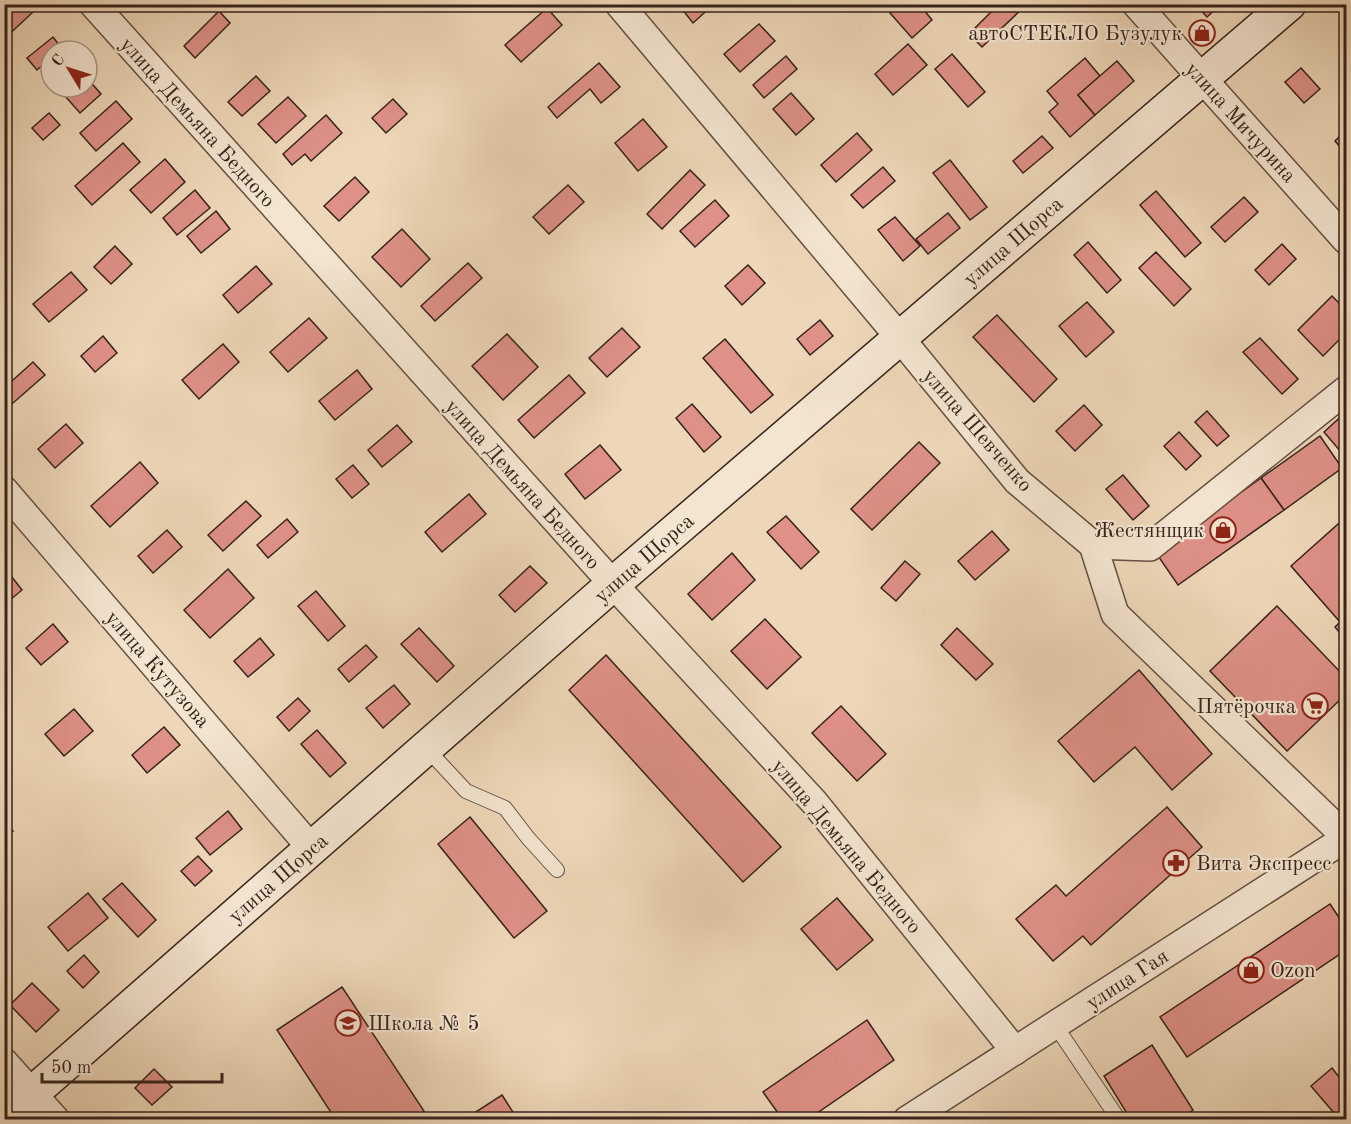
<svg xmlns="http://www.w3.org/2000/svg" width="1351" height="1124" viewBox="0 0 1351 1124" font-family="'Old Standard TT',serif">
  <rect width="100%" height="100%" fill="#eed7b8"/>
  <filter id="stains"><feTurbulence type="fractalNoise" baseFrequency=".00333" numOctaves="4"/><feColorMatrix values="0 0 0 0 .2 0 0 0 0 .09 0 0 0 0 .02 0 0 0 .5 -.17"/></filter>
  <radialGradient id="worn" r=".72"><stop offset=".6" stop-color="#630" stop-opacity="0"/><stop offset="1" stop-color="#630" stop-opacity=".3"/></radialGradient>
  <g fill="#df9188" stroke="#36231c" stroke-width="1.5">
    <path d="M10,4H26L33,12L4,39V10Z"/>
    <path d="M678,4H714L693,23Z"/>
    <path d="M899,4H919L932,20L912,38L890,13Z"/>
    <path d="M999,4H1027L982,47L969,34Z"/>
    <path d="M1195,4H1221L1207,17Z"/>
    <path d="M547,8L562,25L521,62L505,45Z"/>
    <path d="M219,11L230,23L195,58L184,46Z"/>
    <path d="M759,24L775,41L740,72L724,54Z"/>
    <path d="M53,37L62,49L60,51H51V58L37,70L27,58Z"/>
    <path d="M908,44L927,65L893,95L875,74Z"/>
    <path d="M952,54L985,92L968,107L935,69Z"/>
    <path d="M786,56L797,69L764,98L753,85Z"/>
    <path d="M1085,58L1100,76L1078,95L1095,115L1070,137L1049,112L1058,104L1047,91Z"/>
    <path d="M1117,61L1134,81L1095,115L1078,95Z"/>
    <path d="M599,63L620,87L601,103L590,89L557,118L548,107Z"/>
    <path d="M1301,68L1320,89L1304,103L1285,82Z"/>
    <path d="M256,76L270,91L242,116L228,102Z"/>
    <path d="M87,78L101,94L80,113L57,87H87Z"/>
    <path d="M791,93L814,119L796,135L773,109Z"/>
    <path d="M288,97L306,116L276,143L258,124Z"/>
    <path d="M393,99L407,114L386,133L372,118Z"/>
    <path d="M116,101L132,119L96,151L80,133Z"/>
    <path d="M49,113L60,125L43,140L32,128Z"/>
    <path d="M326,115L342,133L311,161L305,154L292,165L283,154Z"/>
    <path d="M643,119L667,147L638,171L615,143Z"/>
    <path d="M1346,130V154L1335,141Z"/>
    <path d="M857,133L872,150L836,182L821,165Z"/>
    <path d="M1042,136L1053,148L1023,173L1013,161Z"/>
    <path d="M123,143L140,162L92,205L75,186Z"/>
    <path d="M165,159L185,182L151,213L130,190Z"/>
    <path d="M950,160L987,207L970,220L933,173Z"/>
    <path d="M883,167L895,181L863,208L851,195Z"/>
    <path d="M690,170L705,185L662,229L647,214Z"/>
    <path d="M355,177L369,192L339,221L324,206Z"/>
    <path d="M568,185L584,202L549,234L533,217Z"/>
    <path d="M195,190L210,208L177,235L163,218Z"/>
    <path d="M1156,191L1201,243L1185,257L1140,205Z"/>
    <path d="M1244,197L1258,212L1225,242L1211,227Z"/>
    <path d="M715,200L729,216L695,247L680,231Z"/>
    <path d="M216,211L230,229L201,253L187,236Z"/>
    <path d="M948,213L960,228L928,254L916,239Z"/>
    <path d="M895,217L920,246L903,261L878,230Z"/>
    <path d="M402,229L430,259L401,287L372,257Z"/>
    <path d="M1088,242L1121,280L1107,293L1074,255Z"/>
    <path d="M1282,244L1296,259L1269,285L1255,270Z"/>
    <path d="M115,246L132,264L111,284L94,267Z"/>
    <path d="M1156,252L1191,289L1174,306L1139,268Z"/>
    <path d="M468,263L482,278L435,321L421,306Z"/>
    <path d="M748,265L765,283L742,305L725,286Z"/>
    <path d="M256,266L272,284L238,313L223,295Z"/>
    <path d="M71,272L87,290L49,322L33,304Z"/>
    <path d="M1332,296L1346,310V333L1323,356L1298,330Z"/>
    <path d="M1087,302L1114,332L1086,357L1059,326Z"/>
    <path d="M997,315L1057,379L1034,402L973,337Z"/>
    <path d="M309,318L327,338L288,372L270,352Z"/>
    <path d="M820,320L833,336L810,355L797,339Z"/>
    <path d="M622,328L640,347L607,377L589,358Z"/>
    <path d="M507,334L538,367L503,400L472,366Z"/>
    <path d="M103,336L117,353L95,372L81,356Z"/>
    <path d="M1260,338L1298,379L1282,394L1243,352Z"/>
    <path d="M725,339L773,395L751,413L703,358Z"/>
    <path d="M223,344L239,362L199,399L182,380Z"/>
    <path d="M33,362L45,375L5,410L4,388Z"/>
    <path d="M357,370L372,389L335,420L319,401Z"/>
    <path d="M569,375L585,393L534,438L518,420Z"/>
    <path d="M692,404L721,437L704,452L676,418Z"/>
    <path d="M1084,405L1102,425L1075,451L1056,431Z"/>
    <path d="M1207,411L1229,436L1217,446L1195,422Z"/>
    <path d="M1346,412V447L1341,452L1324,432Z"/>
    <path d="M66,424L83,443L55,468L38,449Z"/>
    <path d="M397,425L412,442L382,467L368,450Z"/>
    <path d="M1179,432L1201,456L1186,470L1164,446Z"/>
    <path d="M1320,436L1342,468L1284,510L1261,478Z"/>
    <path d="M919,442L940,463L872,530L851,509Z"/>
    <path d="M600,445L621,470L585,499L565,474Z"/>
    <path d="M140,462L158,483L110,527L91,506Z"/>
    <path d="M353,465L369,484L352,498L336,479Z"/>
    <path d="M1123,475L1149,506L1133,520L1106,489Z"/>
    <path d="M1261,478L1284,510L1178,585L1156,553Z"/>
    <path d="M469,494L486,514L442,552L425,532Z"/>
    <path d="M246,501L261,516L223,551L208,535Z"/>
    <path d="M786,516L819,552L801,569L767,532Z"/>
    <path d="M1346,517V640L1335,627L1340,622L1291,566Z"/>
    <path d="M287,519L298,532L268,558L257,545Z"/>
    <path d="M167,530L182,547L153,573L138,556Z"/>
    <path d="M992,531L1009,550L975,580L958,561Z"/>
    <path d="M732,553L755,580L712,620L688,594Z"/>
    <path d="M905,561L920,574L896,601L881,588Z"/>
    <path d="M530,566L547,583L515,612L499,595Z"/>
    <path d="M228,569L254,598L210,638L184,610Z"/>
    <path d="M8,572L22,590L4,605V575Z"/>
    <path d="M316,591L345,626L328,641L298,606Z"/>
    <path d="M1277,606L1346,678V694L1287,751L1210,671Z"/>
    <path d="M765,619L801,657L767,689L731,651Z"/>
    <path d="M53,624L68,642L41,665L26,648Z"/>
    <path d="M419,628L454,666L437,682L401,644Z"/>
    <path d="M957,628L993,664L976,680L941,645Z"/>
    <path d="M260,638L274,655L248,677L234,661Z"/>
    <path d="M366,645L377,657L349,682L338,669Z"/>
    <path d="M606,655L781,847L743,882L569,690Z"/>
    <path d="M1139,670L1212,754L1172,790L1135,747L1094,782L1058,741Z"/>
    <path d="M394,685L410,704L383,728L366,708Z"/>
    <path d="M298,698L310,711L289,731L277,717Z"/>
    <path d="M841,706L886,754L857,781L812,733Z"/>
    <path d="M74,709L93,731L64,756L45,734Z"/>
    <path d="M164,727L180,745L147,773L132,755Z"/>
    <path d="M317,730L346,763L330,777L301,744Z"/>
    <path d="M1167,807L1202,847L1091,945L1083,936L1053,961L1016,919L1056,885L1066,896Z"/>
    <path d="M228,811L242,829L210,855L196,838Z"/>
    <path d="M470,817L547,911L514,938L438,844Z"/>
    <path d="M4,823L13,831L4,839Z"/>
    <path d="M198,856L212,871L195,886L181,871Z"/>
    <path d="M122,883L156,920L138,937L103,899Z"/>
    <path d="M88,893L108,918L68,951L48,927Z"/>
    <path d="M837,898L873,940L837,970L801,929Z"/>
    <path d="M1330,904L1346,928V950L1187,1057L1160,1017Z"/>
    <path d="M84,955L99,972L83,988L67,971Z"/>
    <path d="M32,983L59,1010L36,1032L10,1005Z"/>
    <path d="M342,987L424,1111L411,1120H336L277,1030Z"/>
    <path d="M867,1020L894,1060L807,1120H783L763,1092Z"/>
    <path d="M1152,1045L1193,1110L1179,1120H1131L1104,1076Z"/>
    <path d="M1332,1068L1346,1086V1118L1345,1120H1340L1311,1086Z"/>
    <path d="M154,1069L172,1087L152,1105L135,1088Z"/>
    <path d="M502,1095L518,1120H470L468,1117Z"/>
  </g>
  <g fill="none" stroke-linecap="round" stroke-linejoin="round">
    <g stroke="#645043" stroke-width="16">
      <g id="lane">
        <path d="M426,748L466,791L505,808L528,838L557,870"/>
        <path d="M1055,1025L1119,1120"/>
      </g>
    </g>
    <g stroke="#645043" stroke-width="30">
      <g id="street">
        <path d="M93,4L613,584L814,802L1015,1051"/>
        <path d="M619,4L900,338L1017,481L1093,545L1115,614L1346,837"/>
        <path d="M1136,4L1346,240"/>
        <path d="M4,490L312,849"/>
        <path d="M1093,545L1150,547L1346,390"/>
        <path d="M4,1062L56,1120"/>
        <path d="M907,1120L1346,838"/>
      </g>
    </g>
    <g stroke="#36231c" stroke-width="36">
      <path id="secondary" d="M4,1118L613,584L1289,4"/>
    </g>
    <use href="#lane" stroke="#f4e5d1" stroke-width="14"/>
    <use href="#street" stroke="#f4e5d1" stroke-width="27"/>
    <use href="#secondary" stroke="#f4e5d1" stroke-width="33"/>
  </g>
  <defs>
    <g id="shop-ring" transform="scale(1.35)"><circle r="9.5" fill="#f4e5d1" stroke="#8f2418" stroke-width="1.5"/><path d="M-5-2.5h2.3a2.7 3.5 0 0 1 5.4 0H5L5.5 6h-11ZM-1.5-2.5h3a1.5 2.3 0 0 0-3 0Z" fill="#8f2418"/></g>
    <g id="supermarket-ring" transform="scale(1.35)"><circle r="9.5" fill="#f4e5d1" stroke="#8f2418" stroke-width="1.5"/><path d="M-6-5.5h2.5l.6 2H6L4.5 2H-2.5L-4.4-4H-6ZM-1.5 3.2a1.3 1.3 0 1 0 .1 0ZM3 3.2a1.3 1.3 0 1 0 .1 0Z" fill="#8f2418"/></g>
    <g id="pharmacy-ring" transform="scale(1.35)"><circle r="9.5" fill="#f4e5d1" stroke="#8f2418" stroke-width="1.5"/><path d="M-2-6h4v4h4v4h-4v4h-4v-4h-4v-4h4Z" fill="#8f2418"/></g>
    <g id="school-ring" transform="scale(1.35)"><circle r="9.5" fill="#f4e5d1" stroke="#8f2418" stroke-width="1.5"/><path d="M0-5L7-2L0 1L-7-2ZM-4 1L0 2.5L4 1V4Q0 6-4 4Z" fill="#8f2418"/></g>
  </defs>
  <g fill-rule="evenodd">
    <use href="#shop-ring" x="1202" y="33"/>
    <use href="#shop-ring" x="1223" y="530"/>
    <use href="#supermarket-ring" x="1315" y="706"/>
    <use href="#pharmacy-ring" x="1176" y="863"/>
    <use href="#shop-ring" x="1251" y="970"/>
    <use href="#school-ring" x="348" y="1023"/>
  </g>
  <g text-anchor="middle" stroke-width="4.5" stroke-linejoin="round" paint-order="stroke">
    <g font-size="21" fill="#36231c" stroke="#f4e5d1" text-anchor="end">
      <text x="1182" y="40">автоСТЕКЛО Бузулук</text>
      <text x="1204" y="537">Жестянщик</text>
      <text x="1296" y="713">Пятёрочка</text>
      <text x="1196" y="870" text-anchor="start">Вита Экспресс</text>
      <text x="1270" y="977" text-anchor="start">Ozon</text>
      <text x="368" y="1030" text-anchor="start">Школа № 5</text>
    </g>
    <g font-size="21" fill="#36231c" stroke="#f4e5d1">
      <text transform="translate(198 122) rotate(48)" y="7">улица Демьяна Бедного</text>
      <text transform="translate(1241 122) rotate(48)" y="7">улица Мичурина</text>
      <text transform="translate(1013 241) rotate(-41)" y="7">улица Щорса</text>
      <text transform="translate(978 430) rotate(49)" y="7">улица Шевченко</text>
      <text transform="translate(523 484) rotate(48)" y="7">улица Демьяна Бедного</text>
      <text transform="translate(644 558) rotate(-41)" y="7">улица Щорса</text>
      <text transform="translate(158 669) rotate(49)" y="7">улица Кутузова</text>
      <text transform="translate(847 846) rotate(50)" y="7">улица Демьяна Бедного</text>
      <text transform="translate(278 878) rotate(-41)" y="7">улица Щорса</text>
      <text transform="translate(1127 979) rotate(-33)" y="7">улица Гая</text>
    </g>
  </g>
  <rect width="1351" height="1124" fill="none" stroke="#eed7b8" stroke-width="24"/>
  <rect x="6" y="6" width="1339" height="1112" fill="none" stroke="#36231c" stroke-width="3"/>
  <rect x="12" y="12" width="1327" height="1100" fill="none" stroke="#36231c" stroke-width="1.5"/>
  <g transform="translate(69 69) rotate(308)"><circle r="28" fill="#f4e5d1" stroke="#a89789" stroke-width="1.5"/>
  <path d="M0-4.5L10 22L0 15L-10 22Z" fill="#8f2418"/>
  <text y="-9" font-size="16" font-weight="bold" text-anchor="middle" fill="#36231c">С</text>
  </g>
  <path d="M42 1073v9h180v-9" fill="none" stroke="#36231c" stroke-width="3"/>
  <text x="51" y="1073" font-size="18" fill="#36231c" stroke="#f4e5d1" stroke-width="4.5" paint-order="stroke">50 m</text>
  <rect width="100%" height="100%" filter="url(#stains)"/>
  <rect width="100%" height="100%" fill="url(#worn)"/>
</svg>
